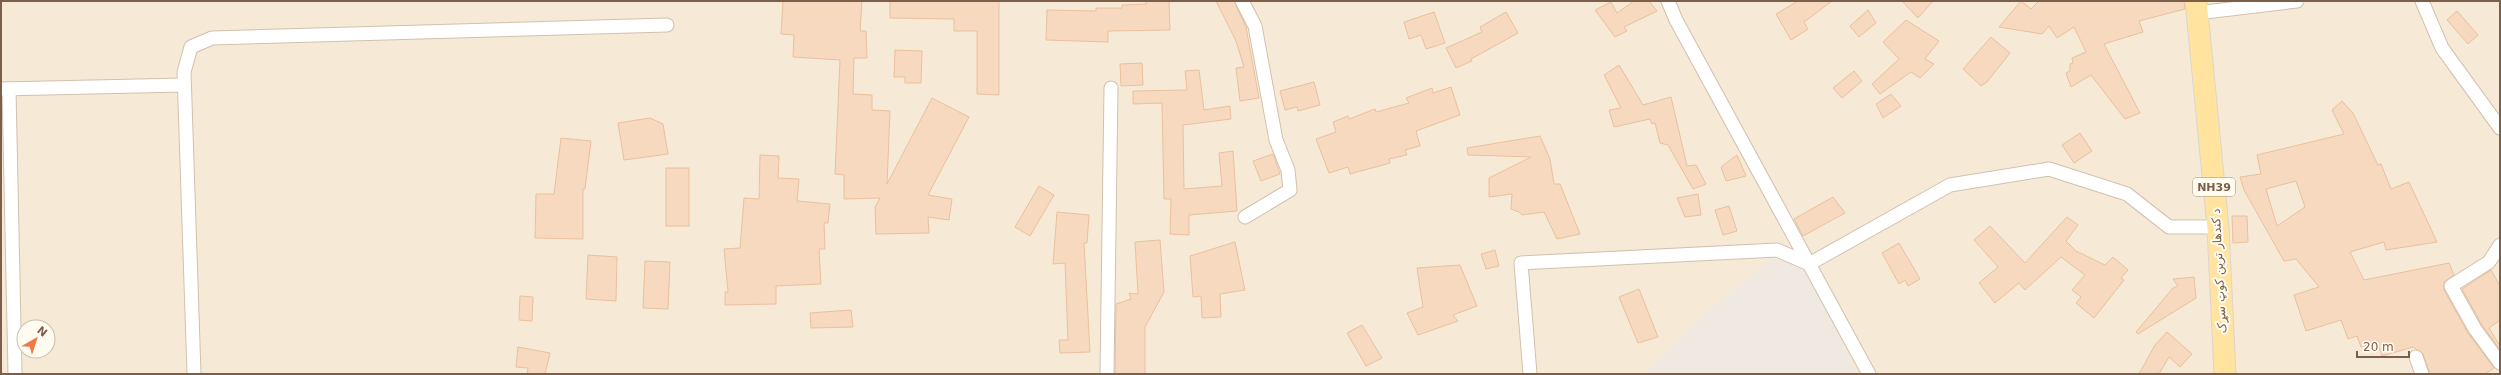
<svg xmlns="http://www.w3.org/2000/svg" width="2501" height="375" viewBox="0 0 2501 375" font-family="'DejaVu Sans',Vazirmatn,sans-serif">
  <rect width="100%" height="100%" fill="#fef8e9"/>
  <path fill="#f6ead7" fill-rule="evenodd" d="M1,1H2500V374H1ZM24,327H48V351H24Z"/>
  <path fill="#efe9e2" d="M1776,255L1798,264L1814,278L1856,374H1645L1700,317Z"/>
  <g fill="#f6d9bf" stroke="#eac09d" fill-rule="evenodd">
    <path d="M783,1H862L860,31H866L867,58H854L853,94L872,95V110L890,111L887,184L932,98L969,117L928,195L952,199L949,220L928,217L929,233L876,234L875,207L880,198L844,199V175L835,174L840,60L793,57L794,35L781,34Z"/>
    <path d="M890,1H999V95L977,94V31H954V19L890,18Z"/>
    <path d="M1146,1H1169L1170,30L1108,31V42L1046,40L1047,10L1096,11V8H1122V5L1146,4Z"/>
    <path d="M1216,1H1234L1246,27L1259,98L1240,101L1236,68L1244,67L1236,41Z"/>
    <path d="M1634,1H1649L1657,11L1624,27L1627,31L1615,37L1595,10L1611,2L1617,13Z"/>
    <path d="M1798,1H1832L1804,22L1808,29L1791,40L1776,14Z"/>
    <path d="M1902,1H1933L1918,18Z"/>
    <path d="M2021,1L2031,9L2039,1H2184L2185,9L2139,21L2143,32L2104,44L2140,113L2125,119L2091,75L2071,87L2066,73L2070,71V64L2073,63L2072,58L2086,52L2074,27L2057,38L2049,26L2042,34L1999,27Z"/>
    <path d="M1868,10L1876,23L1859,37L1850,26Z"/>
    <path d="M2457,11L2478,35L2468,44L2447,20Z"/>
    <path d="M1434,12L1445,43L1426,49L1421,35L1409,39L1404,22Z"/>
    <path d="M1506,12L1518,33L1471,59L1472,61L1456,68L1446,48L1482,32L1480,27Z"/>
    <path d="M1906,20L1939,41L1925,59L1934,64L1920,78L1911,72L1880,94L1872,84L1899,59L1883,42Z"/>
    <path d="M1991,37L2010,53L1987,82L1981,86L1963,69Z"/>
    <path d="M895,50L922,51L921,83H905V77H894Z"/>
    <path d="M1142,63L1143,85L1121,86L1120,64Z"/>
    <path d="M1619,65L1643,105L1671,97L1687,166L1696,165L1706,184L1693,189L1668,145L1660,143L1655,123L1652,124L1650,119L1614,127L1609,110L1621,108L1604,75Z"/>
    <path d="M1199,70L1204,110L1230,106L1231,119L1183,125L1184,189L1222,186L1219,153L1233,151L1237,211L1189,215V235L1170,234L1171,199H1164L1162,103L1133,104V91L1187,90L1185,71Z"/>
    <path d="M1854,71L1862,81L1842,98L1833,88Z"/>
    <path d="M1314,82L1320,105L1298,111L1297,107L1285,110L1280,91Z"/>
    <path d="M1451,87L1460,115L1416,131L1420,146L1405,150L1407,155L1389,159L1390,163L1350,174L1348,167L1329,173L1316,139L1336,132L1333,122L1348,116L1349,119L1375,109L1376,112L1409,103L1406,98L1432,88L1433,93Z"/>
    <path d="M1891,94L1901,106L1883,118L1876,104Z"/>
    <path d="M2342,101L2353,113L2378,165L2381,164L2391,189L2409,182L2437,242L2386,250L2384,242L2350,252L2364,280L2449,263L2454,275L2444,282V290L2468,333L2494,368L2485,374H2430L2423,354L2413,347L2382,356L2377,341L2361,347L2357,336L2348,339L2341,320L2306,331L2294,295L2319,287L2296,259L2284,261L2244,190L2240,177L2261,174L2257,155L2344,134L2332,110ZM2296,181L2305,207L2277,226L2266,189Z"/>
    <path d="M650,118L663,124L668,154L624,160L618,123Z"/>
    <path d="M2080,133L2092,151L2074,163L2062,145Z"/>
    <path d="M1540,136L1550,159L1554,184H1560L1580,234L1557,239L1544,212L1522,215L1519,212L1511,209L1512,194L1489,197V178L1531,157L1468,155L1467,148Z"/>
    <path d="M561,138L591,141L585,189H583V239L535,238L536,194H554Z"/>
    <path d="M1273,154L1280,174L1261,181L1253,161Z"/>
    <path d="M760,155L779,156L778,178L799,179L797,201L830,204L828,223H824L825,249H819L821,284L776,286V304L725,305V292H728L724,249L740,248L744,198L759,199Z"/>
    <path d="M1737,155L1746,176L1726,181L1721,167Z"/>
    <rect x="666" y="168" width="23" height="58"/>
    <path d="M1039,186L1054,195L1030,236L1015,227Z"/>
    <path d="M1698,194L1701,215L1685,217L1677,198Z"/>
    <path d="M1833,197L1845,213L1803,236L1794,219Z"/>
    <path d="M1729,206L1737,231L1723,235L1715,210Z"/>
    <path d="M1057,212L1089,215L1087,243H1084L1090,352L1060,353L1059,340H1068L1065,263L1053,264Z"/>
    <path d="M2232,216H2247L2248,242L2233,243Z"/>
    <path d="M2067,217L2078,225L2066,241L2076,251L2105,265L2113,257L2128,270L2121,278L2124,280L2094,318L2076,303L2081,297L2072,290L2085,275L2061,257L2025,290L2019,283L1995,303L1979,283L1998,267L1974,240L1990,226L2025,263Z"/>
    <path d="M1160,240L1164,292L1145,327V374H1115L1116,304L1131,299L1129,293L1138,294L1135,242Z"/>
    <path d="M1235,242L1245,290L1220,294L1221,317L1202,318L1201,296L1193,297L1190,256Z"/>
    <path d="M1899,243L1920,279L1908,286L1905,280L1899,284L1882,253Z"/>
    <path d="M1495,250L1499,266L1486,269L1481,254Z"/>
    <path d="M588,255L617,257L616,301L586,299Z"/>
    <path d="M645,261L670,262L668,309L643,308Z"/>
    <path d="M1460,265L1477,306L1453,315L1458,321L1418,335L1407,313L1423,307L1417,268Z"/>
    <path d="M2491,270L2500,286V320L2489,328L2500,346V350L2482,325L2462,289Z"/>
    <path d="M2194,277L2196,298L2138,334L2136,332L2173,288L2178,286L2173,279Z"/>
    <path d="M1639,289L1658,337L1638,343L1619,297Z"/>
    <path d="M520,296L533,297L532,321L519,320Z"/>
    <path d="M851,310L853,327L811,328L810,313Z"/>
    <path d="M1362,325L1382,358L1366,366L1347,333Z"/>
    <path d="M2167,332L2192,354L2180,367L2169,357L2159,374H2139L2155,345Z"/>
    <path d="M518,347L550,353L545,374H527L528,368L516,367Z"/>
  </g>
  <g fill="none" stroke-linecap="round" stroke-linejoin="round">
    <g stroke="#d2c0ad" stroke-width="15">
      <g id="minor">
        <path d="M1242,1L1255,26L1276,140L1288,170L1290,190L1245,217"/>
        <path d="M1668,1L1676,20L1869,374"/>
        <path d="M2422,1L2442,48L2500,128"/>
        <path d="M2197,13L2297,1"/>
        <path d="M1,89L184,85"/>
        <path d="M9,89L15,374"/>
        <path d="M2500,245L2489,262L2451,286L2475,329L2500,363"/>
        <path d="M2416,357L2422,374"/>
        <path d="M194,374L184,72L191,47L212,38L667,25"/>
        <path d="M1107,374L1111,88"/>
        <path d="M1530,374L1521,263L1777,250L1809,264L1950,185L2049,169L2127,194L2169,227H2218"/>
      </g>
    </g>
    <g stroke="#ddd5d0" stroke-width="23">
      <path id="primary" d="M2196,1L2218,227L2225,374"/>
    </g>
    <use href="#minor" stroke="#fff" stroke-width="13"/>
    <use href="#primary" stroke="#ffe39f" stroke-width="21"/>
  </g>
  <g text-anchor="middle" stroke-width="4" stroke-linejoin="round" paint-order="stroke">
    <rect fill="#fffbf1" stroke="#a38e7c" stroke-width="1" x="2193" y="178" width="42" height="18" rx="3"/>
    <g font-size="11" font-weight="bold" fill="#7c5f4a">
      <text x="2214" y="191">NH39</text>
    </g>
    <g font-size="12" fill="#7c5f4a" stroke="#fffbf1">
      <text transform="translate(2219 271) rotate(-93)" y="4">د کندهار ترين کوټ سړک</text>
    </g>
  </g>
  <rect width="2501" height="375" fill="none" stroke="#7c5f4a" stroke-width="4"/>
  <g transform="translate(36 339) rotate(39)"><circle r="19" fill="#fffbf1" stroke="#cbbdae"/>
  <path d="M0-3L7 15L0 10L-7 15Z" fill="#f07946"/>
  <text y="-6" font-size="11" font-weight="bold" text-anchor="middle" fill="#7c5f4a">N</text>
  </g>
  <path d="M2357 351v6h52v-6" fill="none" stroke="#7c5f4a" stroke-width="2"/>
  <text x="2363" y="351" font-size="12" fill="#7c5f4a" stroke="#fffbf1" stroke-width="3" paint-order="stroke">20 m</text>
</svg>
